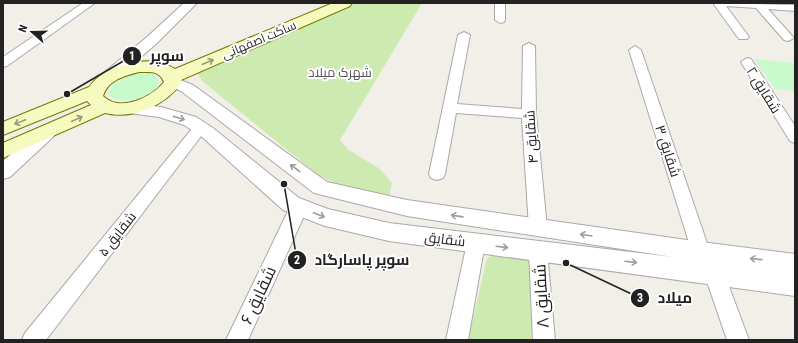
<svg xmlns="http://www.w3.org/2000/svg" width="798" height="343" viewBox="0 0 798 343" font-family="'Roboto Condensed',Cairo,sans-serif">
  <rect width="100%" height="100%" fill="#f2efe9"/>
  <g fill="#cdebb0">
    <path d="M357,3H422L340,140L349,150L380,169L392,183L389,198L339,185L318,175L202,81L198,74L201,70Z"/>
    <path d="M501,251L531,262L532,340H468L487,258Z"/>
  </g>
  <g fill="#c8facc">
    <path d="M754,59L795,63V91L775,89Z"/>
    <path d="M134,74C143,73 157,71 159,82C153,99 125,105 110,97L108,93L113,84Z"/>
  </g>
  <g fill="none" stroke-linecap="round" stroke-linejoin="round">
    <g stroke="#a9a9a9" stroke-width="2">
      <g id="minor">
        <path d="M83,3H95L7,66L3,67V57Z"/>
        <path d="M495,3H505V20L504,22L500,23L495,20Z"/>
        <path d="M713,3L795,5V11L768,9L794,38L788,41L784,40L756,8L726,6L749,37L747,39H739Z"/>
        <path d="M464,32L470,35L457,104L522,109L523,46L529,43L535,46L536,114L547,228L544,233L538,235L532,233L529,228L522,118L456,113L445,174L443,178L437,180L431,178L429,174L458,35Z"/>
        <path d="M635,46L641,50L710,252L708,258L701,260L694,258L692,252L629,50Z"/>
        <path d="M747,58L751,59L795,126V143L790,141L741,62Z"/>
        <path d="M200,123L205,125L207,128L205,131L46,340H22L25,333L195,125Z"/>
        <path d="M299,200L305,202L308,207L248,340H226L290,207L293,202Z"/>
        <path d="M476,235L483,238L485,243L468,340H446L467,243L469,238Z"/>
        <path d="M538,243L545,246L547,251L555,340H533L529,251L531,246Z"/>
        <path d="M714,265L721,267L724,273L749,340H727L704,273L707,267Z"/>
      </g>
    </g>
    <g stroke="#a9a9a9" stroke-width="2">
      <g id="tertiary">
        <path d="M184,3H197L157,43L112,82L106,84L100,82L98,79L100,76L147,37Z"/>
        <path d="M173,77L193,85L327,182L407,200L701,242L795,254V296L389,241L325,226L283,210L201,136L184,125L159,117L121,112L118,108L121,104L127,103L161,107L196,117L213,128L299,198L328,209L389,223L673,257L407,216L314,193L181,91L167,85L165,82L167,79Z"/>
        <path d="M47,127L53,129L56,133L53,137L10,177L3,179V161L41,129Z"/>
      </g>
    </g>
    <g stroke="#707d05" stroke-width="2">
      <path id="secondary" d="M333,3H352L350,6L181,80L182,82C166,105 134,120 105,113L3,158V143L91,105L87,101L3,135V122L89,87C103,67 134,59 158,62C164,63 170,66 175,69ZM139,72C150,72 159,70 164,82C152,97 120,113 103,96C108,80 124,76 139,72Z"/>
    </g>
    <use href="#minor" fill="#fff" fill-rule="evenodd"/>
    <use href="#tertiary" fill="#fff" fill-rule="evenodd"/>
    <use href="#secondary" fill="#f7fabf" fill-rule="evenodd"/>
  </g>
  <defs><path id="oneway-shaft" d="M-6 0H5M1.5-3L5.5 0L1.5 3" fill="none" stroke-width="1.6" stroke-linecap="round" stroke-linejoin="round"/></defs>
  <g stroke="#979978">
    <use href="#oneway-shaft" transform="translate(208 62) rotate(-23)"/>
    <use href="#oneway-shaft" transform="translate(77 119) rotate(-25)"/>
    <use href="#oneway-shaft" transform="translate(20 122) rotate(158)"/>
  </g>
  <g stroke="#9c9c9c">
    <use href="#oneway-shaft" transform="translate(179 118) rotate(17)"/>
    <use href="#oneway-shaft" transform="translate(295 168) rotate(-143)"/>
    <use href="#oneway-shaft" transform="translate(319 215) rotate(21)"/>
    <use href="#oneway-shaft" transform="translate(457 216) rotate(-172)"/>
    <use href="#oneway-shaft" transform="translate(586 235) rotate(-171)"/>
    <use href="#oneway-shaft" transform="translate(502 247) rotate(7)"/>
    <use href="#oneway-shaft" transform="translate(756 259) rotate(-173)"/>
    <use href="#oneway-shaft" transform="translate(631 262) rotate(7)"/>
  </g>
  <g text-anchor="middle" stroke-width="4" stroke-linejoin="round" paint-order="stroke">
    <g font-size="12" fill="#222" stroke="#fff">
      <text transform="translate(259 40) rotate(-23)" y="4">ساکت اصفهانی</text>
    </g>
    <g font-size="13" fill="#555" stroke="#fff">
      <text x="340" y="77">شهرک میلاد</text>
    </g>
    <g font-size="14" fill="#222" stroke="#fff">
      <text transform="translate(764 90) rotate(58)" y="5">شقایق ۲</text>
      <text transform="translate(531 137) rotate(-94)" y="5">شقایق ۴</text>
      <text transform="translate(668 151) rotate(72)" y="5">شقایق ۳</text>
      <text transform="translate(117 234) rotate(-52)" y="5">شقایق ۵</text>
      <text transform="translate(445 239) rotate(7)" y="5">شقایق</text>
    </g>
    <g font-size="17" fill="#222" stroke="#fff">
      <text transform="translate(258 295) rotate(-65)" y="6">شقایق ۶</text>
      <text transform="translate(541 296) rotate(-93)" y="6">شقایق ۸</text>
    </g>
  </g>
  <path fill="none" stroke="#222" stroke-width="1.5" d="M67 94L132 56M284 184L297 260M566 263L640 298"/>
  <g fill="#222" stroke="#fff" stroke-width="1.5">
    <circle cx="67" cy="94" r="4"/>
    <circle cx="284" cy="184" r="4"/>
    <circle cx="566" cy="263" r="4"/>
    <circle cx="132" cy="56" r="10"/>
    <circle cx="297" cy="260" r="10"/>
    <circle cx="640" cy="298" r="10"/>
  </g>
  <g font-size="12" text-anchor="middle" font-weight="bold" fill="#fff">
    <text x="132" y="60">1</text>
    <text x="297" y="264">2</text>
    <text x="640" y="302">3</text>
  </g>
  <g font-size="15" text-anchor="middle" font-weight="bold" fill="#222" stroke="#fff" stroke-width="4" stroke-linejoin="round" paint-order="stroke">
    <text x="167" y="61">سوپر</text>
    <text x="362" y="265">سوپر پاسارگاد</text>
    <text x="675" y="303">میلاد</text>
  </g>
  <rect width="798" height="343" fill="none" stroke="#222222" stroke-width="8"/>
  <g transform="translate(32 32) rotate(290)" stroke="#ffffff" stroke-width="3" paint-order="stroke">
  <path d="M0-3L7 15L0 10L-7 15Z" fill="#222222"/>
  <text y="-6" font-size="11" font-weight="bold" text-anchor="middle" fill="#222222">N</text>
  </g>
</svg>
